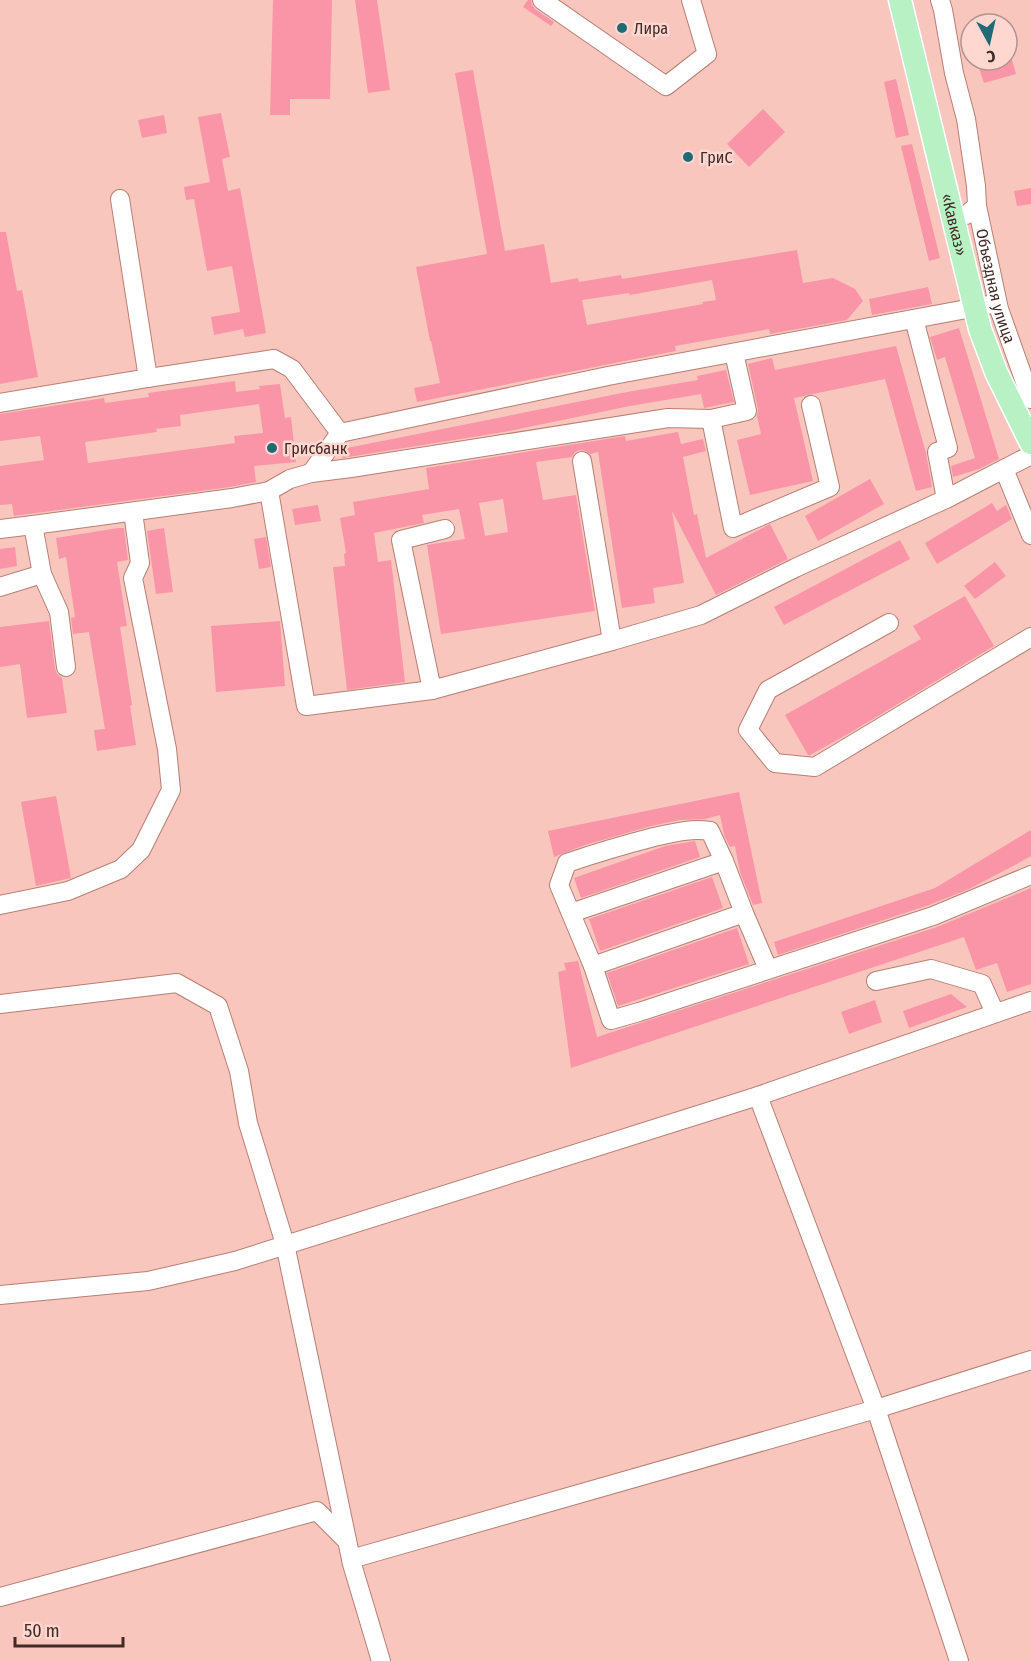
<svg xmlns="http://www.w3.org/2000/svg" width="1031" height="1661" viewBox="0 0 1031 1661" font-family="'Fira Sans Condensed',sans-serif">
  <rect width="100%" height="100%" fill="#f9c6bd"/>
  <g fill="#f995a6" fill-rule="evenodd">
    <path d="M273,0H332L330,99H290V115H270Z"/>
    <path d="M355,0H377L390,90L368,93Z"/>
    <path d="M528,0H531L532,5L535,9L554,22L551,26L523,7Z"/>
    <path d="M985,60H1012L1016,74L984,83L977,62Z"/>
    <path d="M473,70L505,251L544,244L551,283L578,278L579,282L621,275L622,279L797,250L803,283L833,278L855,289L863,301L847,320L770,334L769,329L675,346L676,351L417,402L414,388L440,383L431,341H430L416,267L487,254L455,73ZM712,280L716,300L702,302L703,304L587,325L582,300L629,293L630,295Z"/>
    <path d="M896,79L909,135L896,138L884,82Z"/>
    <path d="M763,109L785,132L749,167L727,144Z"/>
    <path d="M221,113L230,157L222,159L228,191L240,188L266,333L245,337L243,329L214,335L211,317L240,312L232,266L207,271L194,199L186,200L184,187L210,182L198,117Z"/>
    <path d="M164,115L167,133L142,138L138,120Z"/>
    <path d="M912,144L940,258L929,261L901,146Z"/>
    <path d="M1031,188V204L1017,206L1014,191Z"/>
    <path d="M0,232H6L17,291L22,290L38,377L0,384Z"/>
    <path d="M928,287L932,304L872,315L869,299Z"/>
    <path d="M959,328L999,459L979,469L953,477L951,466L975,458L945,357L937,360L930,337Z"/>
    <path d="M896,346L926,453L932,487L916,491L885,379L794,398L813,481L750,495L737,440L761,434L757,416L758,409L748,364L772,358L775,370Z"/>
    <path d="M726,370L734,402L704,408L701,394L630,406L504,432L342,458L341,451L342,449L627,392L698,380L697,376Z"/>
    <path d="M235,381L236,392L260,389L259,386L280,384L285,418L291,417L296,462L254,466L256,482L230,487L14,516L12,504L0,505V466L44,460L40,436L0,441V414L104,398L105,403L149,397L148,393ZM259,404L263,433L234,436L235,443L88,463L85,442L157,432L156,429L181,426L180,415Z"/>
    <path d="M678,432L681,444L703,439L706,451L683,457L694,515L697,514L706,558L770,524L788,559L716,595L672,511L684,583L653,588L655,603L622,608L598,452L590,454L586,451L581,450L575,452L572,457L536,462L543,500L576,495L595,611L441,634L427,545L465,539L459,509L422,515L424,523L374,533L378,562L391,560L405,682L347,690L333,567L345,566L344,554L346,553L340,518L355,515L353,502L429,489L426,468L625,436L626,441ZM503,499L508,532L485,536L479,503Z"/>
    <path d="M870,479L884,504L818,541L805,516Z"/>
    <path d="M992,503L997,511L1006,505L1012,519L937,564L925,543Z"/>
    <path d="M318,505L321,521L295,525L292,509Z"/>
    <path d="M118,528H124L128,560L117,562L127,626L120,627L132,705L130,706L136,745L97,751L94,730L105,729L89,632L73,634L71,618L75,617L66,557L59,559L56,538Z"/>
    <path d="M164,528L173,592L156,594L147,531Z"/>
    <path d="M266,537L271,567L259,569L254,539Z"/>
    <path d="M900,540L910,559L784,625L774,607Z"/>
    <path d="M15,547L17,566L0,569V549Z"/>
    <path d="M995,562L1006,576L975,599L964,586Z"/>
    <path d="M965,596L994,646L848,734L810,755H808L785,715L921,639L913,626Z"/>
    <path d="M49,621L55,668L57,674L62,678L67,713L27,718L20,664L0,667V627Z"/>
    <path d="M280,621L285,686L216,692L211,626Z"/>
    <path d="M739,792L762,903L753,905L740,872L735,846L730,847L724,835L720,815L705,819L680,820L651,826L585,845L554,857L548,831Z"/>
    <path d="M56,796L71,878L36,886L21,802Z"/>
    <path d="M1031,830V856L1015,865L969,889L929,905L778,955L774,942L935,888Z"/>
    <path d="M695,841L700,857L581,898L574,878L665,846Z"/>
    <path d="M712,877L723,908L600,951L589,919Z"/>
    <path d="M1031,888V984L1007,992L997,963L976,970L964,937L571,1068L558,972L566,970L564,963L578,961L597,1037L937,927Z"/>
    <path d="M737,928L749,964L618,1006L607,973Z"/>
    <path d="M951,994L967,1007L909,1028L903,1011Z"/>
    <path d="M875,1000L882,1022L849,1034L841,1012Z"/>
  </g>
  <g fill="none" stroke-linecap="round" stroke-linejoin="round">
    <g stroke="#b87e74" stroke-width="20">
      <g id="minor">
        <path d="M542,0L666,86L707,54L691,0"/>
        <path d="M940,0L943,10L954,73L966,119L976,186L977,206L966,215"/>
        <path d="M120,199L148,378"/>
        <path id="s1" d="M977,206L999,309L1031,399"/>
        <path d="M914,319L948,448L937,452L946,499"/>
        <path d="M734,353L747,411L711,419L733,528L830,487L811,405"/>
        <path d="M0,403L148,378L274,359L292,369L340,433L608,376L988,305"/>
        <path d="M340,433L311,473L351,468L668,418L711,419"/>
        <path d="M1004,469L1031,535"/>
        <path d="M269,491L306,706L432,690"/>
        <path d="M0,529L33,525"/>
        <path d="M445,529L401,540L432,690L612,641L582,461"/>
        <path d="M0,587L42,574"/>
        <path d="M889,623L768,690L748,730L775,763L815,767L1031,637"/>
        <path d="M612,641L701,615L795,568L946,499L1031,455"/>
        <path d="M66,667L59,612L42,574L33,525L232,498L269,491L290,479L311,473"/>
        <path d="M0,905L68,891L121,869L141,850L171,790L167,749L133,578L140,563L133,512"/>
        <path d="M571,913L724,861"/>
        <path d="M593,966L744,913"/>
        <path d="M768,969L744,913L724,861L710,831C690,828 673,833 654,837C623,845 596,853 567,863L559,885L593,966L611,1020L639,1012L933,916L1031,875"/>
        <path d="M876,981L931,969L982,984L995,1013"/>
        <path d="M0,1004L177,983L218,1006L239,1071L248,1123L285,1244L352,1564L381,1661"/>
        <path d="M758,1096L876,1409L959,1661"/>
        <path d="M0,1295L148,1281L235,1261L758,1096L1031,1001"/>
        <path d="M351,1559L876,1409L1031,1360"/>
        <path d="M0,1597L317,1511L347,1541"/>
      </g>
    </g>
    <g stroke="#fff" stroke-width="25">
      <g id="major">
        <path id="s2" d="M900,0L980,329L996,372L1031,443"/>
      </g>
    </g>
    <use href="#minor" stroke="#fff" stroke-width="18"/>
    <use href="#major" stroke="#b8f1c4" stroke-width="22"/>
  </g>
  <g fill="#206a75" stroke="#fed7d0" stroke-width="2">
    <circle cx="622" cy="28" r="6"/>
    <circle cx="688" cy="157" r="6"/>
    <circle cx="272" cy="448" r="6"/>
  </g>
  <g text-anchor="middle" stroke-width="5" stroke-linejoin="round" paint-order="stroke">
    <g font-size="16" fill="#422a26" stroke="#fed7d0" text-anchor="start">
      <text x="634" y="34">Лира</text>
      <text x="700" y="163">ГриС</text>
      <text x="284" y="454">Грисбанк</text>
    </g>
    <g font-size="16" fill="#422a26" stroke="#fed7d0">
      <text dy="6" stroke="none"><textPath href="#s2" startOffset="231">«Кавказ»</textPath></text>
      <text dy="6" stroke="none"><textPath href="#s1" startOffset="82">Объездная улица</textPath></text>
    </g>
  </g>
  <g transform="translate(989 42) rotate(172)"><circle r="28" fill="#fed7d0" stroke="#b3928c" stroke-width="1.5"/>
  <path d="M0-4.5L10 22L0 15L-10 22Z" fill="#206a75"/>
  <text y="-9" font-size="16" font-weight="bold" text-anchor="middle" fill="#422a26">С</text>
  </g>
  <path d="M15 1637v9h108v-9" fill="none" stroke="#422a26" stroke-width="3"/>
  <text x="24" y="1637" font-size="18" fill="#422a26" stroke="#fed7d0" stroke-width="4.5" paint-order="stroke">50 m</text>
</svg>
